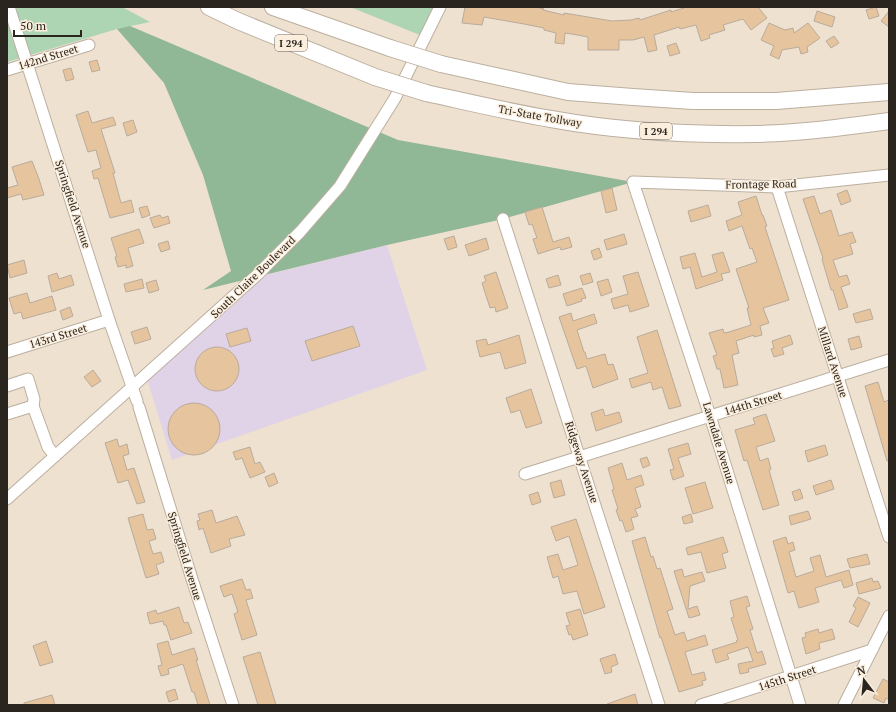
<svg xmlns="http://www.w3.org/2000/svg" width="896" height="712" viewBox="0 0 896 712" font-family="'PT Serif',serif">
  <rect width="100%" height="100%" fill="#eee1d0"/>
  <path fill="#e1d3e7" d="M387,245L427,370L172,460L147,379L262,276Z"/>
  <g fill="#add4b3">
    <path d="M7,7H122L150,22L117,29L7,62Z"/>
    <path d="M350,7H440L425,37Z"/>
  </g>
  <path fill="#90b796" d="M130,26L398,140L633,182L503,219L387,245L203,290L231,271L203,175L164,83L117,29Z"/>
  <g fill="#e6c49e" stroke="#b9ab9c">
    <path d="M465,7H536L544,9L543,10L564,15V13L612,21L631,20L639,18L640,20L671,10V12L687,7H758L767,18L751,30L743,19L723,25L725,30L709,35L710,38L701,41L696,25L680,29L679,27L654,35L657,50L648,52L644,37L633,40H619V50H588V37L572,34L565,33L564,44L555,43L556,33L544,30V28L524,24L484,17L482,25L462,23Z"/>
    <path d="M876,7L879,16L869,19L866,10Z"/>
    <path d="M817,11L835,17L832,27L814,21Z"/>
    <path d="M889,11V27L881,21Z"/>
    <path d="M769,23L785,30L793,28L794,33L808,23L820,38L807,47L808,52L801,54L799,47L782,50L779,59L770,55L774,46L761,40Z"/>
    <path d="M834,36L839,43L831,48L826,41Z"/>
    <path d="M676,43L680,53L670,56L667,46Z"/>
    <path d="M97,60L100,70L92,72L89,62Z"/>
    <path d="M71,68L74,79L66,81L63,70Z"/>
    <path d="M88,111L92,123L113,117L116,125L101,129L115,173H113L121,203L131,200L134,212L110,218L98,178L94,179L92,171L101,168L96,150L88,152L76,115Z"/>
    <path d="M133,120L137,132L127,136L123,123Z"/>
    <path d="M32,161L39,179L44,195L23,200L21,194L7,198V188L18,185L12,167Z"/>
    <path d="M612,188L617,210L606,213L601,191Z"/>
    <path d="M847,190L851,201L841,205L837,194Z"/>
    <path d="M756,196L762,215H763L767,226L765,227L789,300L763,308L769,323L760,326L762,335L754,337V335L736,341L739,353L732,355L738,385L724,388L720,369H717L713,356L717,355L709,333L723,329L724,333L729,332L751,325L747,308H749L736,269L757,262L752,248L750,249L742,226L729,231L726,221L742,215L738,202Z"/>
    <path d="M814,196L820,214L831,210L839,236L852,232L856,242L850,244L853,254L833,260L839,277L847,275L850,284L841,287L848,307L839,310L833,290H831L822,259L823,258L803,199Z"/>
    <path d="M708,205L711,216L691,222L688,211Z"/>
    <path d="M147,206L150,215L142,218L139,208Z"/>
    <path d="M542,207L553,242L569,237L572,247L561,250L560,247L538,254L533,239L537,238L532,224L529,225L525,212Z"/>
    <path d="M160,215L162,218L168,216L170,223L154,228L150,218Z"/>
    <path d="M139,229L144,243L128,248L133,266L126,268V265L118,267L115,257H117L111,238Z"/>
    <path d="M624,234L627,244L607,250L604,240Z"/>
    <path d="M454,236L457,247L448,250L444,239Z"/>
    <path d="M486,238L489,249L469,256L465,245Z"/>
    <path d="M168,241L170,249L161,252L158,244Z"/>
    <path d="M599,248L602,257L594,260L591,251Z"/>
    <path d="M723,252L730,272L721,274L723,280L696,289L690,267L683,269L680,257L695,253L702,277L717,272L712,255Z"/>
    <path d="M24,260L27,273L10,278L7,265Z"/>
    <path d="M496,272L508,308L496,312L495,307L490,308L482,283L486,281L484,276Z"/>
    <path d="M638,272L649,306L630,312L628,305L614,309L611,299L628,294L623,276Z"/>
    <path d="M57,273L59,279L71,275L74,285L52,292L48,276Z"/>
    <path d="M590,273L593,282L583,285L580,276Z"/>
    <path d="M558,275L561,285L549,288L546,279Z"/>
    <path d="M142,279L144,288L126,292L124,284Z"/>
    <path d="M608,279L612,292L601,296L597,282Z"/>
    <path d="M156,280L159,290L149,293L146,283Z"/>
    <path d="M582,288L586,298L581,299L582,301L567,306L563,294Z"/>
    <path d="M27,293L30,303L52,296L56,310L23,319L21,312L14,314L9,298Z"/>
    <path d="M70,307L73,316L63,320L60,311Z"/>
    <path d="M870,309L873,319L856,323L853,314Z"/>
    <path d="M571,313L573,321L594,314L597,323L577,330L584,352H585L587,359L605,354L608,365L613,364L618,379L593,388L586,366L577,369L559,317Z"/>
    <path d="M353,326L360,346L312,361L305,341Z"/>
    <path d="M147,327L151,339L135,344L131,332Z"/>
    <path d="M247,328L251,341L230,347L226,334Z"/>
    <path d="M657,330L681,406L669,409L662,387L653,390L651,382L632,388L629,379L648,373L637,337Z"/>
    <path d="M519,335L526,363L505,369L500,352L480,357L476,341L486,339L488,345Z"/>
    <path d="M790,335L793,344L782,348L784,354L774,357L771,349L774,348L772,341Z"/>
    <path d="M859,336L862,347L851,350L848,339Z"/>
    <circle cx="217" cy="369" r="22"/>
    <path d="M93,370L101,381L92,387L84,377Z"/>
    <path d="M878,382L884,402L889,400V461H887L865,386Z"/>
    <path d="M531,389L542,423L526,428L520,410L511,413L506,398Z"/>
    <circle cx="194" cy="429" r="26"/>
    <path d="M603,409L605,416L619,412L622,422L596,431L591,413Z"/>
    <path d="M766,414L775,441L756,447L760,461L768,458L771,469L769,470L779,505L763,510L747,460L744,461L735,430L755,424L753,418Z"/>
    <path d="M117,439L119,447L127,444L129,454L123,456L127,470L134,468L145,502L137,504L128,480L118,483L105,443Z"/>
    <path d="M688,443L691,454L678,458L684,476L673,480L670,470L674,469L668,449Z"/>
    <path d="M825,445L828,455L808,462L805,451Z"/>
    <path d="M250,447L255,464L260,462L265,472L250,478L242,458L236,460L233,452Z"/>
    <path d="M647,457L650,465L643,468L640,459Z"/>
    <path d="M622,463L627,480L641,475L644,485L635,488L641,507L635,509L638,516L631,518L634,529L626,532L622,520L620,521L616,510L618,509L612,490L614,489L608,468Z"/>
    <path d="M274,473L278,483L269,487L265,477Z"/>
    <path d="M561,480L565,495L554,498L550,483Z"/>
    <path d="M831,480L834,489L816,495L813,486Z"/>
    <path d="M705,482L713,508L693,514L685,488Z"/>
    <path d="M800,489L803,498L795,501L792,492Z"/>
    <path d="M538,492L541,502L532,505L529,495Z"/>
    <path d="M212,510L216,523L237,516L245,535L229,539L231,546L211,553L203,528L199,530L197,521L200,520L198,514Z"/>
    <path d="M808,511L811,519L791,525L789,516Z"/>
    <path d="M143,514L147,530L153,529L156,539L149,541L153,554L161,552L164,562L156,565L159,574L146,578L128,518Z"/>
    <path d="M691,514L693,522L684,524L682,517Z"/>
    <path d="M576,519L605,607L584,614L577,591L563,594L558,576L553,578L547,557L558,554L563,570L578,565L569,536L556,541L551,527Z"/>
    <path d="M645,537L651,557L653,556L657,569L660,568L673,609L667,611L675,635L684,632L687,641L705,635L708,645L685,652L692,675L704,672L706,680L702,681L703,685L679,692L661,637L660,638L632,541Z"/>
    <path d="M723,537L728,552L722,554L726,568L707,573L701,552L688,555L686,548Z"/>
    <path d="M786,537L788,544L793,542L795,550L789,552L796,577L814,571L810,558L820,555L826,577L849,570L853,585L844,588L841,580L815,588L819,602L799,608L794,591L788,593L773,541Z"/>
    <path d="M867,554L870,564L850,568L847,559Z"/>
    <path d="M682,569L684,577L702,572L705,581L690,586L688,609L697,606L700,615L689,618L674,571Z"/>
    <path d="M872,578L873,582L878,581L881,588L859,594L856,583Z"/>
    <path d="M242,579L246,590L250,589L253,598L246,600L257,635L242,640L234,614L238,612L232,594L224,597L220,586Z"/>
    <path d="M747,596L750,606L746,607L753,629L750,630L757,653L762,651L766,664L748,669L749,672L740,674L738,664L753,661L748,647L727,654L729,659L716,663L712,650L737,642L736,641L738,640L731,618L734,617L730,601Z"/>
    <path d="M858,597L870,603L858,627L849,622L856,608L853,606Z"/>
    <path d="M179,607L184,623L188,622L192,633L171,640L166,625H164L163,621L150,624L147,613L156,610L157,614Z"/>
    <path d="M580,609L588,635L573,640L571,634L569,635L566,626L570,625L566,613Z"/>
    <path d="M818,629L819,633L832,629L835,639L819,643L820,649L806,654L802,638L806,637L805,633Z"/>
    <path d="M46,641L53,662L40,666L33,646Z"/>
    <path d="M168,641L172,655L194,648L198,660H196L210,705H198L194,692H192L183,664L168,669L169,674L161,676L158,666L162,665L157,644Z"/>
    <path d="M260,652L267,675L276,705H258L243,657Z"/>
    <path d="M615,654L618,664L611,667L612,672L605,674L600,659Z"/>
    <path d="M883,679L889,682V700L886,698L884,703L873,698Z"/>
    <path d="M175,689L178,699L169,702L166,692Z"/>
    <path d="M635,694L638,705H607V704Z"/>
    <path d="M52,695L55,705H24V703Z"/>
  </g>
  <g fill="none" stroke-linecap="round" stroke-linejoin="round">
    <g stroke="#bcaf9f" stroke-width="13">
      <g id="minor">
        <path d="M9,7L109,320L137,401"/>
        <path d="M7,70L89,45"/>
        <path d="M777,187L889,537"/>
        <path d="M503,219L659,705"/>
        <path d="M7,352L109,320"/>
        <path d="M7,386L28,379L34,399L33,406L48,447L55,456"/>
        <path d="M139,407L192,579L233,705"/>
        <path d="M7,414L33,406"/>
        <path d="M525,474L889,360"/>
        <path d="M7,499L257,275L300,232L340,186L395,98L440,7"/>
        <path d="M701,705L872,650"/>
        <path d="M800,705L710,416L633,182L777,187L889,175"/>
        <path d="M844,705L889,616"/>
      </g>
    </g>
    <g stroke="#bcaf9f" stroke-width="18">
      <g id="highway">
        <path d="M209,7L238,21L375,77"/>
        <path d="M273,7L390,48"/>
        <path d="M441,64L568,92L633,97L693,101H776L889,92"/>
        <path d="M426,93C468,102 509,112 551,119C617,131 690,135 756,134C801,133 845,127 889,121"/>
      </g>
    </g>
    <use href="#minor" stroke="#fff" stroke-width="11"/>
    <use href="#highway" stroke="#fff" stroke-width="16"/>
    <g stroke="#bcaf9f" stroke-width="18" stroke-linecap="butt">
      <g id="highway-bridge">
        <path d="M390,48L441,64"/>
        <path d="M375,77L426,93"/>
      </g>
    </g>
    <use href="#highway-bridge" stroke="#fff" stroke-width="16"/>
  </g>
  <g text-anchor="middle" stroke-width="3" stroke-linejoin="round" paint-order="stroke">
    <g fill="#fbeedd" stroke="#696158" stroke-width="1">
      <rect x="275" y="35" width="32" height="16" rx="3"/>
      <rect x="640" y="123" width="32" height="16" rx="3"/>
    </g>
    <g font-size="10" font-weight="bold" fill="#2a251f">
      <text x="291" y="47">I 294</text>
      <text x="656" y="135">I 294</text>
    </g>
    <g font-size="11" fill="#2a251f" stroke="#fbeedd">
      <text transform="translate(48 57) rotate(-17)" y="4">142nd Street</text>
      <text transform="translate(540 116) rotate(10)" y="4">Tri-State Tollway</text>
      <text transform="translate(761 184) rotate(-1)" y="4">Frontage Road</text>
      <text transform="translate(73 204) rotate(72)" y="4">Springfield Avenue</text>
      <text transform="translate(253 277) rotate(-44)" y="4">South Claire Boulevard</text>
      <text transform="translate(58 336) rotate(-17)" y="4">143rd Street</text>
      <text transform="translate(833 362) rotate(72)" y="4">Millard Avenue</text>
      <text transform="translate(753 403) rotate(-17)" y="4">144th Street</text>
      <text transform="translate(719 443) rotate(73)" y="4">Lawndale Avenue</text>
      <text transform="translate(582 462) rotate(72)" y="4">Ridgeway Avenue</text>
      <text transform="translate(185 556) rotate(73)" y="4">Springfield Avenue</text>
      <text transform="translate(787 678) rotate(-18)" y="4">145th Street</text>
    </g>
  </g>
  <rect width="896" height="712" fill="none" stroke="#2a251f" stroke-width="16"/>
  <g transform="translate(864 680) rotate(344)" stroke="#fbeedd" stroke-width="3" paint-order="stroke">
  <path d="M0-3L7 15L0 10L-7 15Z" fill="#2a251f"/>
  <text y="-6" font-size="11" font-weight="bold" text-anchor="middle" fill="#2a251f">N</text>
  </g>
  <path d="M14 30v6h67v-6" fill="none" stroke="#2a251f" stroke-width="2"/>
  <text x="20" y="30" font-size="12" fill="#2a251f" stroke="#fbeedd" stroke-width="3" paint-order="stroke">50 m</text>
</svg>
